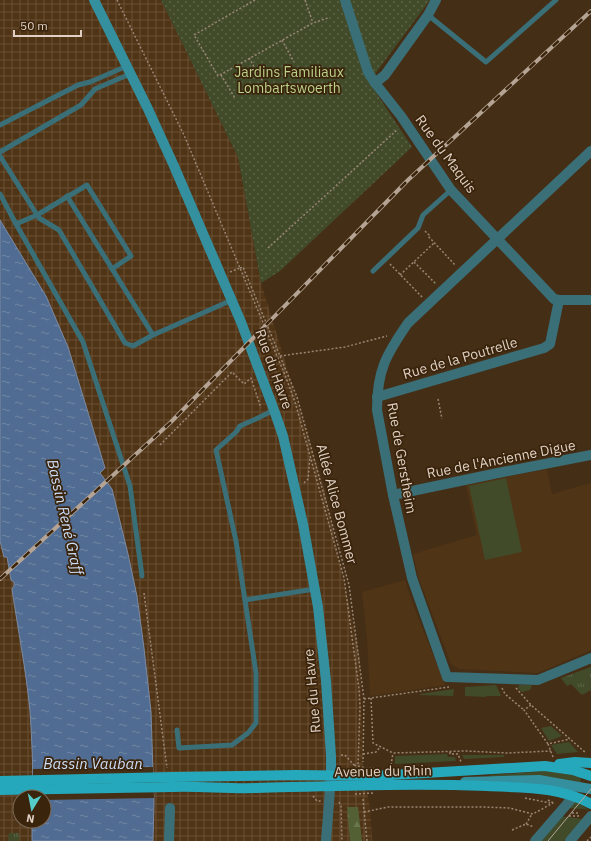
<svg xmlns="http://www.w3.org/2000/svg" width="591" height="841" viewBox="0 0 591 841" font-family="'IBM Plex Sans',sans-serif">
  <defs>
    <pattern id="industrial-grid" width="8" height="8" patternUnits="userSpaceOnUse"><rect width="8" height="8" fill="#503416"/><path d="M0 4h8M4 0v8" fill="none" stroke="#695036"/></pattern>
    <pattern id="forest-firs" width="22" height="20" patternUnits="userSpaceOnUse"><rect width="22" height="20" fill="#536033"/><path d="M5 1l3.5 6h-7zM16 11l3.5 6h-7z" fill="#6b764f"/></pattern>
    <pattern id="park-tufts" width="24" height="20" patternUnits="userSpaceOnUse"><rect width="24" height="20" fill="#414b2a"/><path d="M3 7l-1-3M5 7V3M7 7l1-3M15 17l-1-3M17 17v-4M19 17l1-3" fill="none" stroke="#5c6447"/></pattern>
    <pattern id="garden-dots" width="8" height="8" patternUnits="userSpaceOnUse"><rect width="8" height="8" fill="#414b2a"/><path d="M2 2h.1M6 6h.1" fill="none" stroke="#5c6447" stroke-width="1.8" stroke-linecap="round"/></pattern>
    <pattern id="water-ripples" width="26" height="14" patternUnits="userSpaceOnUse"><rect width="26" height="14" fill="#516c92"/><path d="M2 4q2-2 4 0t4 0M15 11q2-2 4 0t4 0" fill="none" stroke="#7287a4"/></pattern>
  </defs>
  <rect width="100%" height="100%" fill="#452e16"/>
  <g fill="#503416">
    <path d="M547,469L552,494L591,483V650L538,673L459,669L451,664L419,579L413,554L477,535L466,485Z"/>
    <path d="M405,580L412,602L445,685L370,696L367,638L362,592Z"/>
  </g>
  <path fill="url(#industrial-grid)" fill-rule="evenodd" d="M0,0H161L238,157L261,283L325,492L360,658L363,771L370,807L372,841H0ZM20,797H44V821H20Z"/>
  <g fill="#414b2a">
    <path d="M506,478L522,552L485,560L469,486Z"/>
    <path d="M496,685L501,696H486V697L465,696V687Z"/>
    <path d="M519,685H532L530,690L522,692L518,688Z"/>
    <path d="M454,689L453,696L420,695V694Z"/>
    <path d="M551,726L562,736L549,741L541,728Z"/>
    <path d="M569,742L578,752L557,754L551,745Z"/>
    <path d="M447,754L448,757H455L456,761L395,764V756Z"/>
    <path d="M462,755H504V757L464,759Z"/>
    <path d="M548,771L579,776L581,779L580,783L490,778V775Z"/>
    <path d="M576,802L586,808L588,810L584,809L567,808L570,803Z"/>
    <path d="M560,816L582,819L564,841H540Z"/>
  </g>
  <path fill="url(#forest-firs)" d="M347,807H358L362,841H350Z"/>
  <g fill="url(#park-tufts)">
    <path d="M591,667V690L582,695L571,684L567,686L561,678Z"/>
    <path d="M9,833H19V841H8Z"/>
  </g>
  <path fill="url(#garden-dots)" d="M161,0H430L369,82L412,147L280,271L261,283L238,157Z"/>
  <path fill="url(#water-ripples)" stroke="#7c8aa1" d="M0,220L46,296L68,347L105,468L100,473L112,489L128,554L137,596L144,648L151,712L154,802L153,841H32V821H44V797H33C33,768 32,740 30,711C26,670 18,630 12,589L14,586V582L11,580L7,557H4L0,541Z"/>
  <path fill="#452e16" d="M153,767L154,798L44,800V797H33V769Z"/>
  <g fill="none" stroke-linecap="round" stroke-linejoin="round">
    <g stroke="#998674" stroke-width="1.5" stroke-dasharray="2 2" stroke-linecap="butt">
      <path d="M117,0L184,135L285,375L295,402L344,578L359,689L360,707L358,766"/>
      <path d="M255,0L194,35L218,76L313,23L328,18"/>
      <path d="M305,0L313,23"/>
      <path d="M282,40L294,62"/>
      <path d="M249,58L263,82"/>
      <path d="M221,75L235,98"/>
      <path d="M425,231L429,235L428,236L456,266"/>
      <path d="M268,248L398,129"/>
      <path d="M414,262L436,284"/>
      <path d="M390,264L422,297"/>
      <path d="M240,268L243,267L297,397L349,585L364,699L363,762"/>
      <path d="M230,272L240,268"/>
      <path d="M400,275L434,243"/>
      <path d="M280,356L345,347L387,336"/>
      <path d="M438,399L442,419"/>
      <path d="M160,445L232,372L244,384L251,378L261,408"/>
      <path d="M304,483L308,479L310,457"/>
      <path d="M144,593L167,768"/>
      <path d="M502,688L505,694L524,710"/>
      <path d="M516,688L531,705L586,753"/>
      <path d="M371,698L373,743L393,753L466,751L507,753L551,751"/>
      <path d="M364,699L449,687"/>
      <path d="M531,705L524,710L548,744"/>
      <path d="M450,752V754H458L461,762"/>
      <path d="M363,754L376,752L380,747"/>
      <path d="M341,755H345L354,765"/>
      <path d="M553,757L548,744L570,739"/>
      <path d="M391,765L393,753"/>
      <path d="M313,796L317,801H321"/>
      <path d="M525,798L550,803"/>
      <path d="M363,799L367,841"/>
      <path d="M548,800L555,804"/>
      <path d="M339,802L341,806L342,841"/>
      <path d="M364,812L388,807H484L509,808L533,814L553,803"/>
      <path d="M572,813H580"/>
      <path d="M569,816H579"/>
      <path d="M526,824L532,814"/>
      <path d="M512,830L526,824L534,827"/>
      <path d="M587,841L591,837"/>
    </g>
    <g stroke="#3a6f78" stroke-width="5">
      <path d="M428,15L486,62L556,0"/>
      <path d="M0,125L78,85L90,82L127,66"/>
      <path d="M0,152L81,105L95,89L130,74"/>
      <path d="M0,156L39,218L59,230L125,343L133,346L153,335L67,196"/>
      <path d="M0,194L16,224"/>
      <path d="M112,269L131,256L87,185L37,215L16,224L83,342L130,486L142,576"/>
      <path d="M373,271L418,228L423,215L451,190"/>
      <path d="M153,335L232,300"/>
      <path d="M245,600L315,589"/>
      <path d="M177,730L179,748L232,745L248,733L256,723V673L236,541L216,450L236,432L240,426L258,418L274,410"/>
    </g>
    <g stroke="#3a6f78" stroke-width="10">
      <path d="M345,0L368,72L375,83L401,116L451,190L554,299L559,300H591"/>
      <path d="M375,83L385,75L428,15L436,0"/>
      <path d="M591,151L408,323C386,355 377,370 377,410L393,495L412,578L447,677L538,680L591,658"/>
      <path d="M377,397L544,348L550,344L559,300"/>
      <path d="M393,495L498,473L591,455"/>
      <path d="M169,841L170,808"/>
      <path d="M326,841L331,777"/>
      <path d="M535,841L574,796"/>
      <path d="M570,841L591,816"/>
    </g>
    <g stroke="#348f9e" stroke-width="10">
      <path d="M94,0L148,109L174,166L241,322L274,410L283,436L303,524L318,607L326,681L331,756V775"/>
      <path d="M465,782L539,780L591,789"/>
    </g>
    <g stroke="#25a8bb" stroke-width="10">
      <path d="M559,764L575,762L591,763"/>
      <path d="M172,777L296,775L374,776L545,766L573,770L591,776"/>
      <path d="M172,787C200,786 228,789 257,788C334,786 411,783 487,786C522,788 560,786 591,804"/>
    </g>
    <path stroke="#b5a494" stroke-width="1" d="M548,841L591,789"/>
    <g stroke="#b5a494" stroke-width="4">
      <path id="rail" d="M0,579L171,422L408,180L591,11"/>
    </g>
    <use href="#rail" stroke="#3a240c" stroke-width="2.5" stroke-dasharray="8" stroke-linecap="butt"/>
    <g stroke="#998674" stroke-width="1.5" stroke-dasharray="2 2" stroke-linecap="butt">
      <path d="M354,765L366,768H374"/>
      <path d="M355,794L374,793"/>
    </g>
    <g stroke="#25a8bb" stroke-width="10">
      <path d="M0,781L172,777"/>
      <path d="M0,790L172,787"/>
    </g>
  </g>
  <g text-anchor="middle" stroke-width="3.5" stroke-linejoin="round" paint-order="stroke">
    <g font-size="14" fill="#bcd28a" stroke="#3a240c">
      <text x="289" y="77">Jardins Familiaux<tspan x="289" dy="16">Lombartswoerth</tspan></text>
    </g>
    <g font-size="14" fill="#dfd0c3" stroke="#3a240c">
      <text transform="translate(446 154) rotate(54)" y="5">Rue du Maquis</text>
      <text transform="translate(460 358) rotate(-16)" y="5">Rue de la Poutrelle</text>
      <text transform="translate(274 369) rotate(70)" y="5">Rue du Havre</text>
      <text transform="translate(402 458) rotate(80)" y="5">Rue de Gerstheim</text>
      <text transform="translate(501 459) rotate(-11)" y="5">Rue de l'Ancienne Digue</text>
      <text transform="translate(337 504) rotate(75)" y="5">Allée Alice Bommer</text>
      <text transform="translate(312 691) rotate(-95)" y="5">Rue du Havre</text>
      <text transform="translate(383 771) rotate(-1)" y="5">Avenue du Rhin</text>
    </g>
    <g font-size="15" font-style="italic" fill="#ccdef7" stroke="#3a240c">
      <text transform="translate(65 517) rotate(77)" y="5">Bassin René Graff</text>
      <text x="93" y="769">Bassin Vauban</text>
    </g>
  </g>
  <g transform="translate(32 809) rotate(190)"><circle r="19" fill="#3a240c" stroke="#7c6955"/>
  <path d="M0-3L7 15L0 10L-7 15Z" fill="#54cdc8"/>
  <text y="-6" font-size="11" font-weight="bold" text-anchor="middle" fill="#dfd0c3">N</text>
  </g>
  <path d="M14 30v6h67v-6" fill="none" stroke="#dfd0c3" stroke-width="2"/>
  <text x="20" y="30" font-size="12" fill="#dfd0c3" stroke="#3a240c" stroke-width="3" paint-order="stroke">50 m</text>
</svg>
